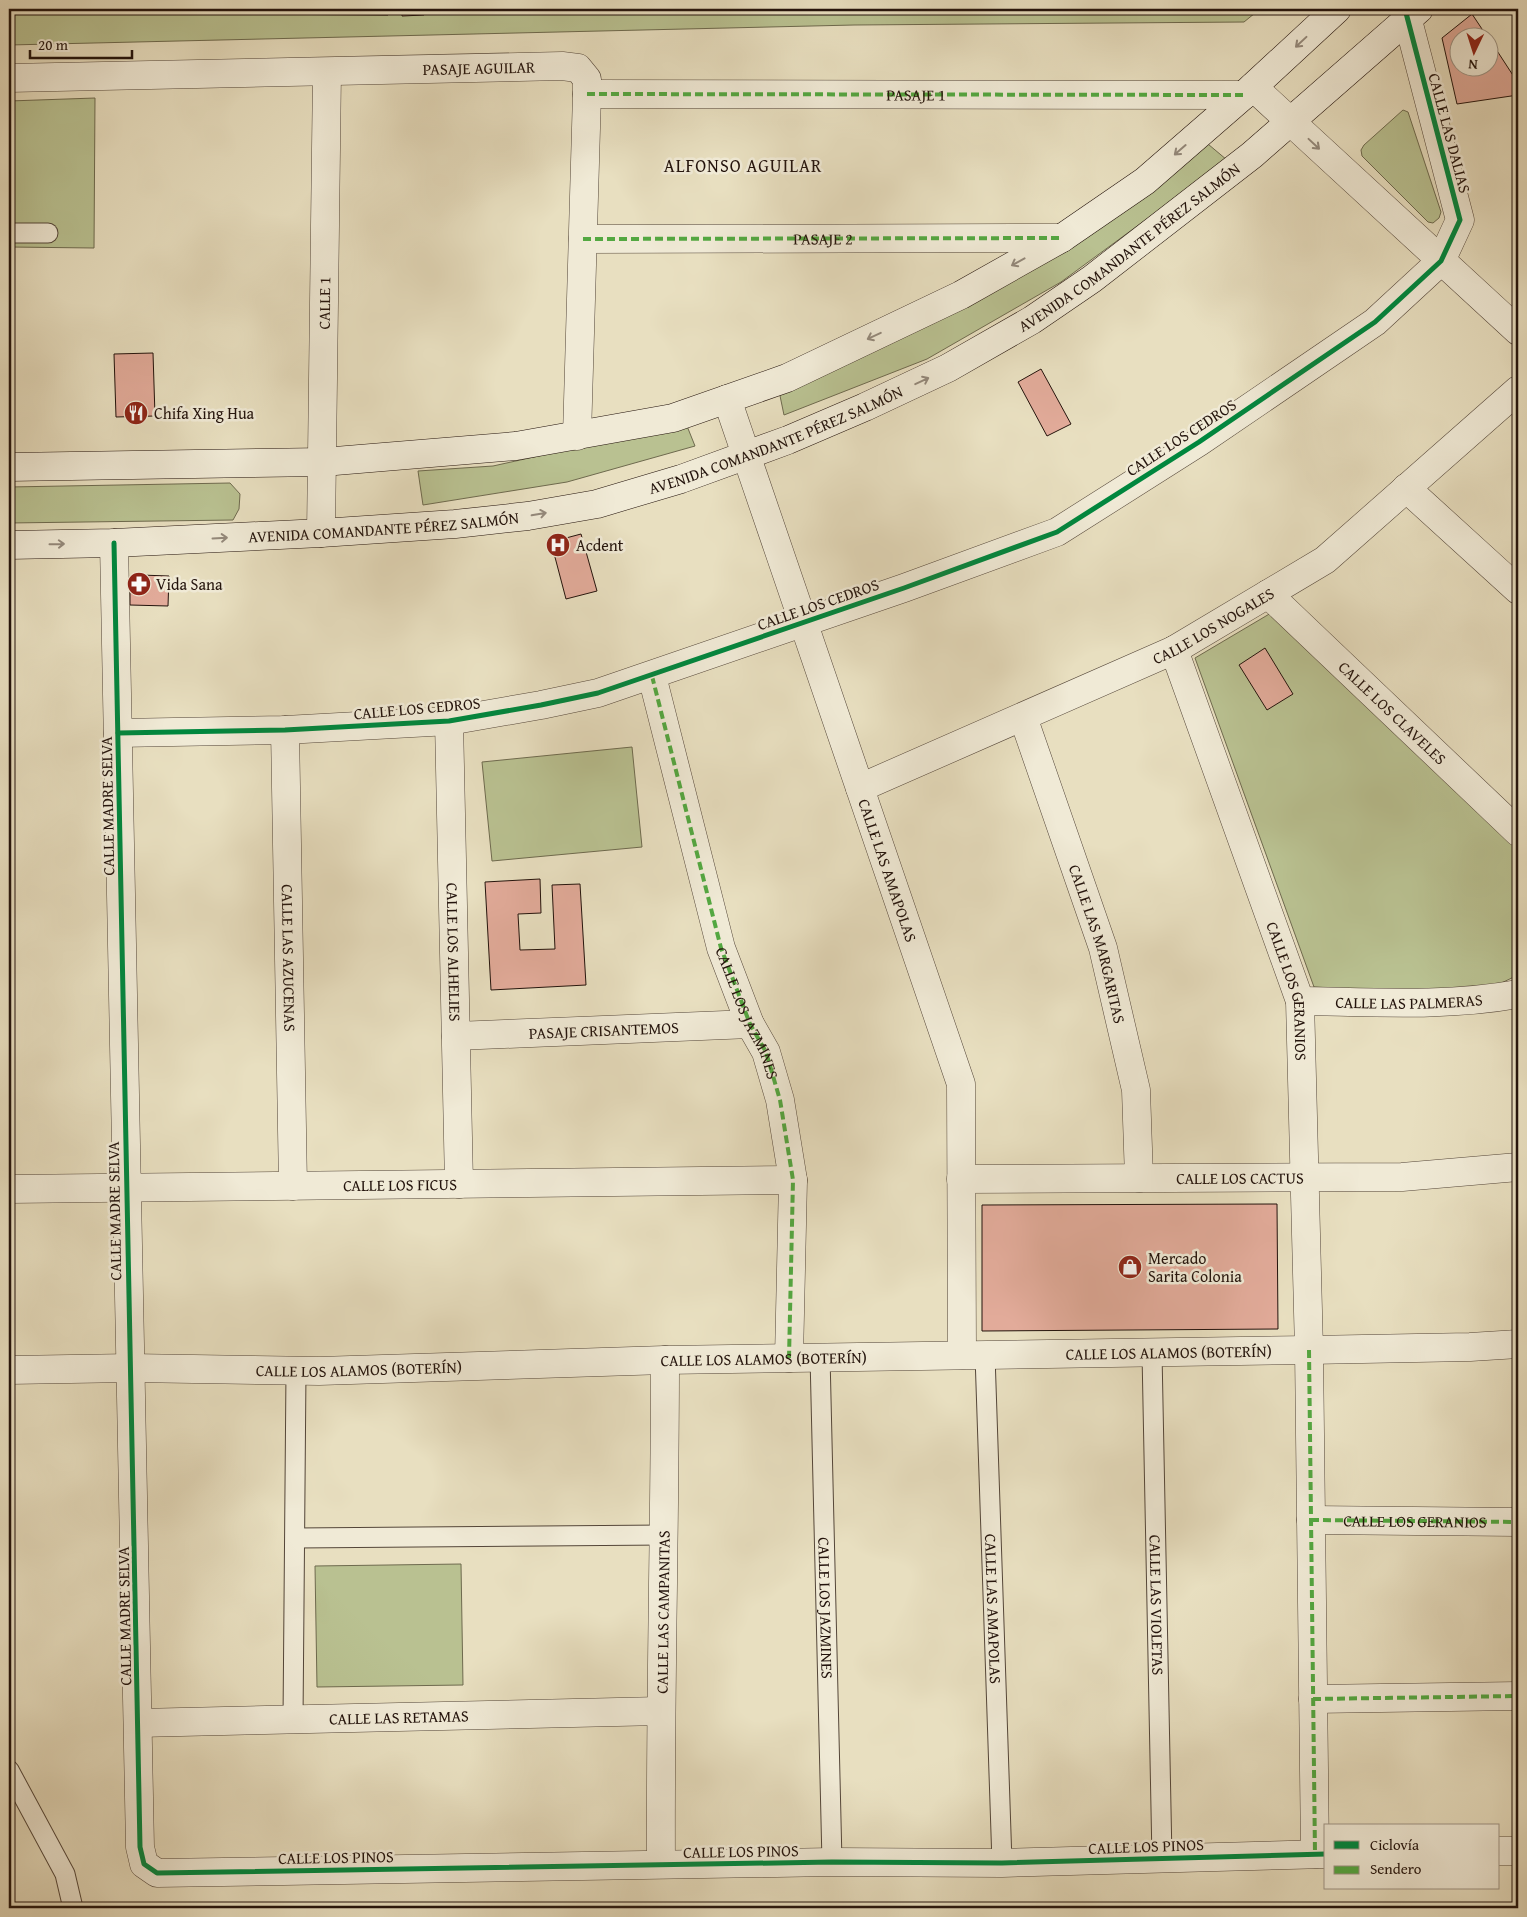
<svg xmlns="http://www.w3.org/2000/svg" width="1527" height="1917" viewBox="0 0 1527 1917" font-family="'Gentium Book Plus',serif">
  <rect width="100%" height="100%" fill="#e8dfc0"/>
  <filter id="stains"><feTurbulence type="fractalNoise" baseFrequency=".004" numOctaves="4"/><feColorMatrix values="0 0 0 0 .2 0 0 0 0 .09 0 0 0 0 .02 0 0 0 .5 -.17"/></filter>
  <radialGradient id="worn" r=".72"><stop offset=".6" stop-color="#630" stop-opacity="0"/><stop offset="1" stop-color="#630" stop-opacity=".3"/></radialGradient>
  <g fill="#b9c191" stroke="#6e6a4e">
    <path d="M9,9H1260L1244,22L854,25L9,45Z"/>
    <path d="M95,98L94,248L9,247V101Z"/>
    <path d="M1403,110L1408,112L1441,212L1439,218L1433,223L1428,222L1362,156L1361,150L1364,145Z"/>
    <path d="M1202,139L1227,160L1061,282L927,359L784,415L779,391Z"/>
    <path d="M685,421L695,446L567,482L423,505L418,471L493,466L652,431Z"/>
    <path d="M230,483L240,494L239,509L233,520L9,523V487Z"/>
    <path d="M1271,613L1518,850V975L1493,987L1401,992L1314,987L1195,658Z"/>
    <path d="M632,747L642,847L492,861L482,762Z"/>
    <path d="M461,1564L463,1685L317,1687L315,1566Z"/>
  </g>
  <g fill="#e2ab9a" stroke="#23130c">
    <path d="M232,9H388V15L232,14Z"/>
    <path d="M402,9H424V15L402,16Z"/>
    <path d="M1472,14L1488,38H1460V68H1490V40L1518,83V95L1457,104L1442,38Z"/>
    <path d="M153,353L155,416L116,417L114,354Z"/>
    <path d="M1041,369L1071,424L1047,436L1018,382Z"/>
    <path d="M581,534L597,591L566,599L551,542Z"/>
    <path d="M140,575L169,576L168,606L130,605V588Z"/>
    <path d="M1265,648L1293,694L1267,710L1239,665Z"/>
    <path d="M540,879L541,913L518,914L520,950L555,949L552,885L580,884L586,985L491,990L485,882Z"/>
    <path d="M1277,1204L1278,1329L982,1331V1205Z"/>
  </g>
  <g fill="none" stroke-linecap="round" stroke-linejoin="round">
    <g stroke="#544639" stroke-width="21">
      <g id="lane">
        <path d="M9,233H48"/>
        <path id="s1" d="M1152,1353L1162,1859"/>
        <path id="s2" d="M985,1355L1002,1863"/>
        <path id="s3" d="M820,1356L832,1862"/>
        <path d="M296,1538L665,1535"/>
        <path d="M293,1720L296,1371"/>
        <path d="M9,1770L65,1874L73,1908"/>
      </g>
    </g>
    <g stroke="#544639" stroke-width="29">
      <g id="street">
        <path id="s4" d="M9,78L562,66L578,68L587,79V94L577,436"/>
        <path d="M1253,87L1518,331"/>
        <path d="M587,94L1244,95"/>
        <path d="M583,239L1062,238"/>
        <path id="s5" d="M727,399L961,1084L962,1355"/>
        <path d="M1406,488L1518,590"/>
        <path id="s6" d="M321,533L327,72"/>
        <path d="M114,543L140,1847L144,1864L157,1873L832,1862L1002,1863L1326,1854"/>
        <path id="s7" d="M1268,594L1518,832"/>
        <path id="s8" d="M1174,650L1300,1001L1309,1350L1315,1854"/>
        <path id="s9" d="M652,676L721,948L750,1024L766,1052L780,1100L793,1180L789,1358"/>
        <path id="s10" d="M1023,717L1103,948L1136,1090L1139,1178"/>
        <path id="s11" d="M449,721L459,1184"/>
        <path id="s12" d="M285,730L293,1186"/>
        <path d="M118,733L285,730L449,721L541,705L598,693L904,588L1057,532L1199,442L1375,322L1441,261L1460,220L1405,9"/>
        <path id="s13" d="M860,788L1174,650L1325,560L1518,390"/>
        <path id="s14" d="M1300,1001C1373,1002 1446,1007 1518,994"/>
        <path id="s15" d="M456,1036L750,1024"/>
        <path id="s16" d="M961,1179L1402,1177L1518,1167"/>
        <path id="s17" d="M9,1189L793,1180"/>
        <path id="s18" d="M9,1370L131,1368L319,1371L665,1360L1309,1350L1470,1347L1518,1344"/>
        <path id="s19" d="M1311,1520L1518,1522"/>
        <path d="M1313,1699L1518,1696"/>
        <path id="s20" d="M138,1723L661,1711"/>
        <path d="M1498,1851H1518"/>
        <path id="s21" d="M661,1864C660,1696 665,1528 665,1360"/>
      </g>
    </g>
    <g stroke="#23130c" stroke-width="29">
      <g id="secondary">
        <path d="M9,467L323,462L516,446L673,418L787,378L961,295L1062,238L1145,181L1244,95L1337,9"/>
        <path id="s22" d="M9,545L114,543L321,533L455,524L528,516L597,504L681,479L788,440L865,407L948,368L1032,320L1092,279L1252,155L1419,9"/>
      </g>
    </g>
    <use href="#lane" stroke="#f0ead6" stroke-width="19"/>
    <use href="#street" stroke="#f0ead6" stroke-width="28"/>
    <use href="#secondary" stroke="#f0ead6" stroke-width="28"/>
    <g stroke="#53a841" stroke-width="4" stroke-dasharray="8 4" stroke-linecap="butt">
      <path id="s23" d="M587,94L1244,95"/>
      <path id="s24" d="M583,239L1062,238"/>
      <path d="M652,676L721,948L750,1024L766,1052L780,1100L793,1180L789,1358"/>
      <path d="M1309,1350L1315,1854"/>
      <path d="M1311,1520L1518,1522"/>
      <path d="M1313,1699L1518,1696"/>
    </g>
    <g stroke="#f0ead6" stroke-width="8">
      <g id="cycleway">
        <path d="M114,543L140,1847L144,1864L157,1873L832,1862L1002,1863L1326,1854"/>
        <path d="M118,733L285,730L449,721L541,705L598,693L904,588L1057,532L1199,442L1375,322L1441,261L1460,220L1405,9"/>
      </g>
    </g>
    <use href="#cycleway" stroke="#00873e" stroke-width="5"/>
  </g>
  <defs><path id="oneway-shaft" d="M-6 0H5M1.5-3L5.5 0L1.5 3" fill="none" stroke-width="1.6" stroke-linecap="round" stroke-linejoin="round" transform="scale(1.25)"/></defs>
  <g stroke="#94897b">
    <use href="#oneway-shaft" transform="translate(1301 42) rotate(137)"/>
    <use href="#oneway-shaft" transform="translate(1314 144) rotate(43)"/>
    <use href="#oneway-shaft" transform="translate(1180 150) rotate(139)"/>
    <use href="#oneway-shaft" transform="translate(1018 262) rotate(151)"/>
    <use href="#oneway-shaft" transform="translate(874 336) rotate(155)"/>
    <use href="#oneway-shaft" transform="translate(922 381) rotate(-25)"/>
    <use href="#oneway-shaft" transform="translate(539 514) rotate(-10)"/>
    <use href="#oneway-shaft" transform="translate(220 538) rotate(-3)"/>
    <use href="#oneway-shaft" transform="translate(57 544) rotate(-1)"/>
  </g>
  <defs>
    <g id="restaurant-disc" transform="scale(1.25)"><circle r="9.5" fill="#8f2418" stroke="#f0ead6"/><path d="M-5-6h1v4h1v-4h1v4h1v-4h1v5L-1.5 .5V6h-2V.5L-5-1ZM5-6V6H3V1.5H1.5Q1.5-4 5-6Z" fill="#fff"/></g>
    <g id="hospital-disc" transform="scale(1.25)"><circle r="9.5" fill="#8f2418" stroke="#f0ead6"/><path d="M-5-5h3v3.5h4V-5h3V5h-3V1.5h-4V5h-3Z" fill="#fff"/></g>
    <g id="pharmacy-disc" transform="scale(1.25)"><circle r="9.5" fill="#8f2418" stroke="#f0ead6"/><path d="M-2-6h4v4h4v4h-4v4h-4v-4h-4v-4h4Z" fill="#fff"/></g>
    <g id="shop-disc" transform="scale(1.25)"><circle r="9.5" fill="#8f2418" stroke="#f0ead6"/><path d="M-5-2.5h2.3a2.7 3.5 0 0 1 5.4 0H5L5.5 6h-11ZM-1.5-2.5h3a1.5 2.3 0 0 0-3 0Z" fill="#fff"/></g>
  </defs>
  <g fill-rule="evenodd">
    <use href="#restaurant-disc" x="136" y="413"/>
    <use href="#hospital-disc" x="558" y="545"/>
    <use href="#pharmacy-disc" x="139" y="584"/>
    <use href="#shop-disc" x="1130" y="1267"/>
  </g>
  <g text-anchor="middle" stroke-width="5" stroke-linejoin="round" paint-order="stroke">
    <g font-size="16" fill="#23130c" stroke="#f0ead6">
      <text dy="6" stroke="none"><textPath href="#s4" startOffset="470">PASAJE AGUILAR</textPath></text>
      <text dy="6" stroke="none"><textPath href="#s23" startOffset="329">PASAJE 1</textPath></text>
      <text transform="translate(1450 133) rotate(75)" y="6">CALLE LAS DALIAS</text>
      <text dy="6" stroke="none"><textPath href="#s24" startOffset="240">PASAJE 2</textPath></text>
      <text dy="6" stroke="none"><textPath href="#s22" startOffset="1185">AVENIDA COMANDANTE PÉREZ SALMÓN</textPath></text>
      <text dy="6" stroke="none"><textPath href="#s6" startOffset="230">CALLE 1</textPath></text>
      <text transform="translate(1181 437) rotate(-33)" y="6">CALLE LOS CEDROS</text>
      <text dy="6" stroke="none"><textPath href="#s22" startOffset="780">AVENIDA COMANDANTE PÉREZ SALMÓN</textPath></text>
      <text dy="6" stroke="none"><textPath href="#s22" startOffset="375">AVENIDA COMANDANTE PÉREZ SALMÓN</textPath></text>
      <text transform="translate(818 604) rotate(-19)" y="6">CALLE LOS CEDROS</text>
      <text dy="6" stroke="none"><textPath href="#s13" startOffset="389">CALLE LOS NOGALES</textPath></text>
      <text transform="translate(417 708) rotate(-5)" y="6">CALLE LOS CEDROS</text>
      <text dy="6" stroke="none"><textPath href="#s7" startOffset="172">CALLE LOS CLAVELES</textPath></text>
      <text transform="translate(107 806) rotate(-91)" y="6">CALLE MADRE SELVA</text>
      <text dy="6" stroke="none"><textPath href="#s5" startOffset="498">CALLE LAS AMAPOLAS</textPath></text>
      <text dy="6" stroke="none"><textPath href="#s10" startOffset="239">CALLE LAS MARGARITAS</textPath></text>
      <text dy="6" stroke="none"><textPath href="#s11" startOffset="231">CALLE LOS ALHELIES</textPath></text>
      <text dy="6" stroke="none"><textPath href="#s12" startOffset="228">CALLE LAS AZUCENAS</textPath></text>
      <text dy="6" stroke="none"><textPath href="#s8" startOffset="361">CALLE LOS GERANIOS</textPath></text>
      <text dy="6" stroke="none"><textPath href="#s14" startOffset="109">CALLE LAS PALMERAS</textPath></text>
      <text dy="6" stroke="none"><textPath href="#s9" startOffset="351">CALLE LOS JAZMINES</textPath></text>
      <text dy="6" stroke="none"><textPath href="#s15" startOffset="148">PASAJE CRISANTEMOS</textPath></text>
      <text dy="6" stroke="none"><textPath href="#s16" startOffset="279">CALLE LOS CACTUS</textPath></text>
      <text dy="6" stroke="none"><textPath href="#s17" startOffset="391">CALLE LOS FICUS</textPath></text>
      <text transform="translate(114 1211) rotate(-91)" y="6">CALLE MADRE SELVA</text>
      <text dy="6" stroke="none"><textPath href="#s18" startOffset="1160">CALLE LOS ALAMOS (BOTERÍN)</textPath></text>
      <text dy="6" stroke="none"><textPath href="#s18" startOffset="755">CALLE LOS ALAMOS (BOTERÍN)</textPath></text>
      <text dy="6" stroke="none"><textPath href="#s18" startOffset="350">CALLE LOS ALAMOS (BOTERÍN)</textPath></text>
      <text dy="6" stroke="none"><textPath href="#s19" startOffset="104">CALLE LOS GERANIOS</textPath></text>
      <text dy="6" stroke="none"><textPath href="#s1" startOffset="252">CALLE LAS VIOLETAS</textPath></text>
      <text dy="6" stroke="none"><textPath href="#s3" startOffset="252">CALLE LOS JAZMINES</textPath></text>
      <text dy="6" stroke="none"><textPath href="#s2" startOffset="254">CALLE LAS AMAPOLAS</textPath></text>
      <text dy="6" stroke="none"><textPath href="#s21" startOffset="252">CALLE LAS CAMPANITAS</textPath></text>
      <text transform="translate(124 1616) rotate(-91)" y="6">CALLE MADRE SELVA</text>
      <text dy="6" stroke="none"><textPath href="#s20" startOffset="261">CALLE LAS RETAMAS</textPath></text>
      <text transform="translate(1146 1846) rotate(-2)" y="6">CALLE LOS PINOS</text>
      <text transform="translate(741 1851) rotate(-1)" y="6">CALLE LOS PINOS</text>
      <text transform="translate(336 1857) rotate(-1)" y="6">CALLE LOS PINOS</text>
    </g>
    <g font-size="16" fill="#23130c" stroke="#f0ead6" text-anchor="start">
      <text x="154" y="419">Chifa Xing Hua</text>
      <text x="576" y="551">Acdent</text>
      <text x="156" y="590">Vida Sana</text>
      <text x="1148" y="1264">Mercado<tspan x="1148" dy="18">Sarita Colonia</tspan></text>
    </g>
    <g font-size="18" letter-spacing="1" fill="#23130c" stroke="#f0ead6">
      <text x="743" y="172">ALFONSO AGUILAR</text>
    </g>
  </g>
  <rect width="1527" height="1917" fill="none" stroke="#e8dfc0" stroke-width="30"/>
  <rect x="10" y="10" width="1507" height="1897" fill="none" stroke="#23130c" stroke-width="2.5"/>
  <rect x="15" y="15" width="1497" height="1887" fill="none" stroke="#23130c"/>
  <rect x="1324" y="1824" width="175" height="65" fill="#f0ead6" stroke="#9e9485"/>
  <rect x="1334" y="1841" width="25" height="8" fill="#00873e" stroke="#9e9485"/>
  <text x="1370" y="1850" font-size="15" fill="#23130c">Ciclovía</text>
  <rect x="1334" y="1866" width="25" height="8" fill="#53a841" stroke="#9e9485"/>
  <text x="1370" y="1874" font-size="15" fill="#23130c">Sendero</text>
  <g transform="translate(1474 52) rotate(184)"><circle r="24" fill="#f0ead6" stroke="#9e9485"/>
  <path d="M0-4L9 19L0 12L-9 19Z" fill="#8f2418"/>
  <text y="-8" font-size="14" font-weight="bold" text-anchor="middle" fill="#23130c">N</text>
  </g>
  <path d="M30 50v8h102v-8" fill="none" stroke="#23130c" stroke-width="2.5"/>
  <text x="38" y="50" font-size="15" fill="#23130c" stroke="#f0ead6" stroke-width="4" paint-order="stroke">20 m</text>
  <rect width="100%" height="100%" filter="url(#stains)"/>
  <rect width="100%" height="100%" fill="url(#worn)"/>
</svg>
